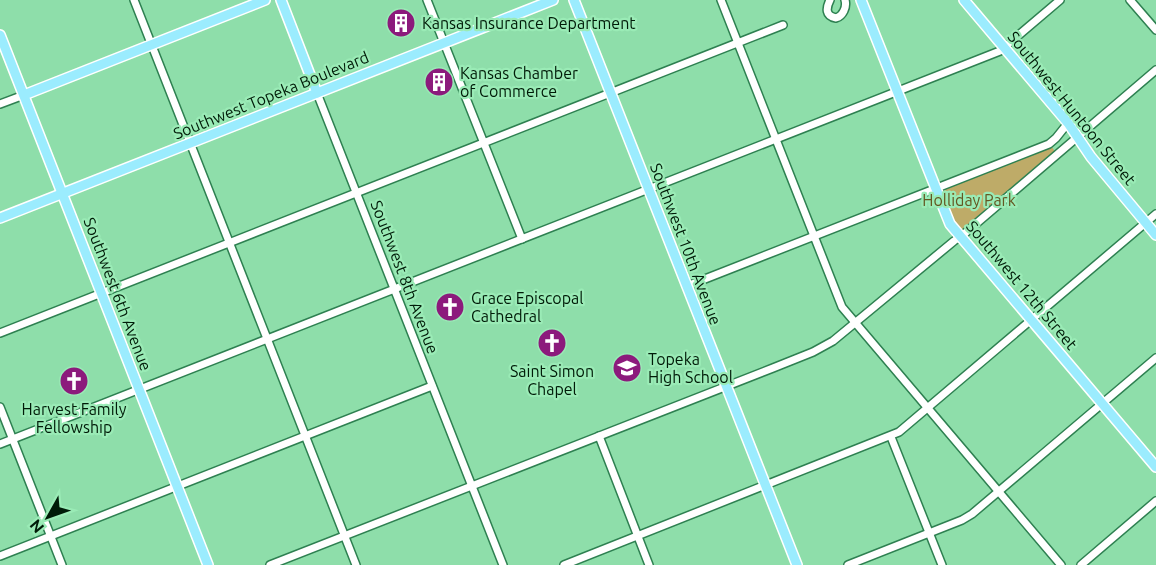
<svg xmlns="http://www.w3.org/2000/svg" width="1156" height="565" viewBox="0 0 1156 565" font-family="Ubuntu,sans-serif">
  <rect width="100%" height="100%" fill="#8edeaa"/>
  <path fill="#beab68" d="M1052,147L1054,150V153L966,228L963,229C951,224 945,202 941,190L1046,148Z"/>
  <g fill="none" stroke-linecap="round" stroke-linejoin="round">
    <g stroke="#2e8051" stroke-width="10">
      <g id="minor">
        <path d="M134,0L356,565"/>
        <path d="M427,0L522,239"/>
        <path d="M721,0L842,307L1061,565"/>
        <path d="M830,0C826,8 825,16 836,18C843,16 847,7 845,0"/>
        <path d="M1130,0L1156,30"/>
        <path d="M317,93L503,565"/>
        <path d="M0,104L24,95"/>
        <path d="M687,286L1049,144L1056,138L1068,123"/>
        <path d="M0,333L783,25"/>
        <path d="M0,407L62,565"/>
        <path d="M599,436L649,565"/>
        <path d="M891,437L942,565"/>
        <path d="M0,444L1000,51L1060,0"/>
        <path d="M0,556L432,386"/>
        <path d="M270,565L773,368L813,352L833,341L954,241L964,234L1156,70"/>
        <path d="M564,565L899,432L1156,214"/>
        <path d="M848,565L962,520L972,514L1156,358"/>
        <path d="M1081,565L1156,501"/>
      </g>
    </g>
    <g stroke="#fff" stroke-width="12">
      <g id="major">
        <path d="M281,0L317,93"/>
        <path d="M574,0L797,565"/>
        <path d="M861,0L950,224L1156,467"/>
        <path d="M964,0L1068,123L1091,157L1156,235"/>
        <path d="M0,35L208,565"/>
        <path d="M24,95L265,0"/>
        <path d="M0,218L553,0"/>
      </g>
    </g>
    <use href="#minor" stroke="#fff" stroke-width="7"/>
    <use href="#major" stroke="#9becfe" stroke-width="9"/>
  </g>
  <defs>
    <g id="building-disc" transform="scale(1.5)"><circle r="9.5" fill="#8c1a7c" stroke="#9aebb6"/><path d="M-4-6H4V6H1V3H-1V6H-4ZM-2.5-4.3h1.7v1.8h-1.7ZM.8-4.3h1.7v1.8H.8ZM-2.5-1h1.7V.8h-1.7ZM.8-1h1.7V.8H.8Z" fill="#fff"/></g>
    <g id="church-disc" transform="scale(1.5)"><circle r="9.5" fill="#8c1a7c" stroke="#9aebb6"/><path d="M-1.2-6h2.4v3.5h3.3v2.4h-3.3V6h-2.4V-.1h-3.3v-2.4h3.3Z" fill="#fff"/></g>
    <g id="school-disc" transform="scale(1.5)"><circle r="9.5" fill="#8c1a7c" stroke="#9aebb6"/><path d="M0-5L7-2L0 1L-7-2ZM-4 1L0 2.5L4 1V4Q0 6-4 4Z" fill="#fff"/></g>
  </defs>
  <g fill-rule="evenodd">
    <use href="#building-disc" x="401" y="23"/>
    <use href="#building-disc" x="439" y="82"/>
    <use href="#church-disc" x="450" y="307"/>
    <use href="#church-disc" x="552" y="343"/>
    <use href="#school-disc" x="627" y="368"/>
    <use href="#church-disc" x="74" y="381"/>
  </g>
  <g text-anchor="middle" stroke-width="4.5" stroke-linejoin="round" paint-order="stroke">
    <g font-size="16" fill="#001b08" stroke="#9aebb6" text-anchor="start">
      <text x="422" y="29">Kansas Insurance Department</text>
      <text x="460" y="79">Kansas Chamber<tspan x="460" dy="18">of Commerce</tspan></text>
      <text x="471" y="304">Grace Episcopal<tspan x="471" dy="18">Cathedral</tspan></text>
      <text x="648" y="365">Topeka<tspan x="648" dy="18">High School</tspan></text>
      <text x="552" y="377" text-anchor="middle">Saint Simon<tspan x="552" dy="18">Chapel</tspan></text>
      <text x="74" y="415" text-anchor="middle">Harvest Family<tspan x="74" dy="18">Fellowship</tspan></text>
    </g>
    <g font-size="16" fill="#001b08" stroke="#9aebb6">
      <text transform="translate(271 95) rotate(-22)" y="6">Southwest Topeka Boulevard</text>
      <text transform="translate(1072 108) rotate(51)" y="6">Southwest Huntoon Street</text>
      <text transform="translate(686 244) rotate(69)" y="6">Southwest 10th Avenue</text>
      <text transform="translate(405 277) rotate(69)" y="6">Southwest 8th Avenue</text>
      <text transform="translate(1022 285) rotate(50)" y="6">Southwest 12th Street</text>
      <text transform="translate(118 294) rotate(69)" y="6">Southwest 6th Avenue</text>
    </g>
    <g font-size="16" fill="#645722" stroke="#9aebb6">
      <text x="969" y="206">Holliday Park</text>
    </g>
  </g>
  <g transform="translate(48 517) rotate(230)" stroke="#9aebb6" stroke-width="4.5" paint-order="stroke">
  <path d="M0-4.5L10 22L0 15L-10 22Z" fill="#001b08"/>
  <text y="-9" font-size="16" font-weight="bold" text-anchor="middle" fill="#001b08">N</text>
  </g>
</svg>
